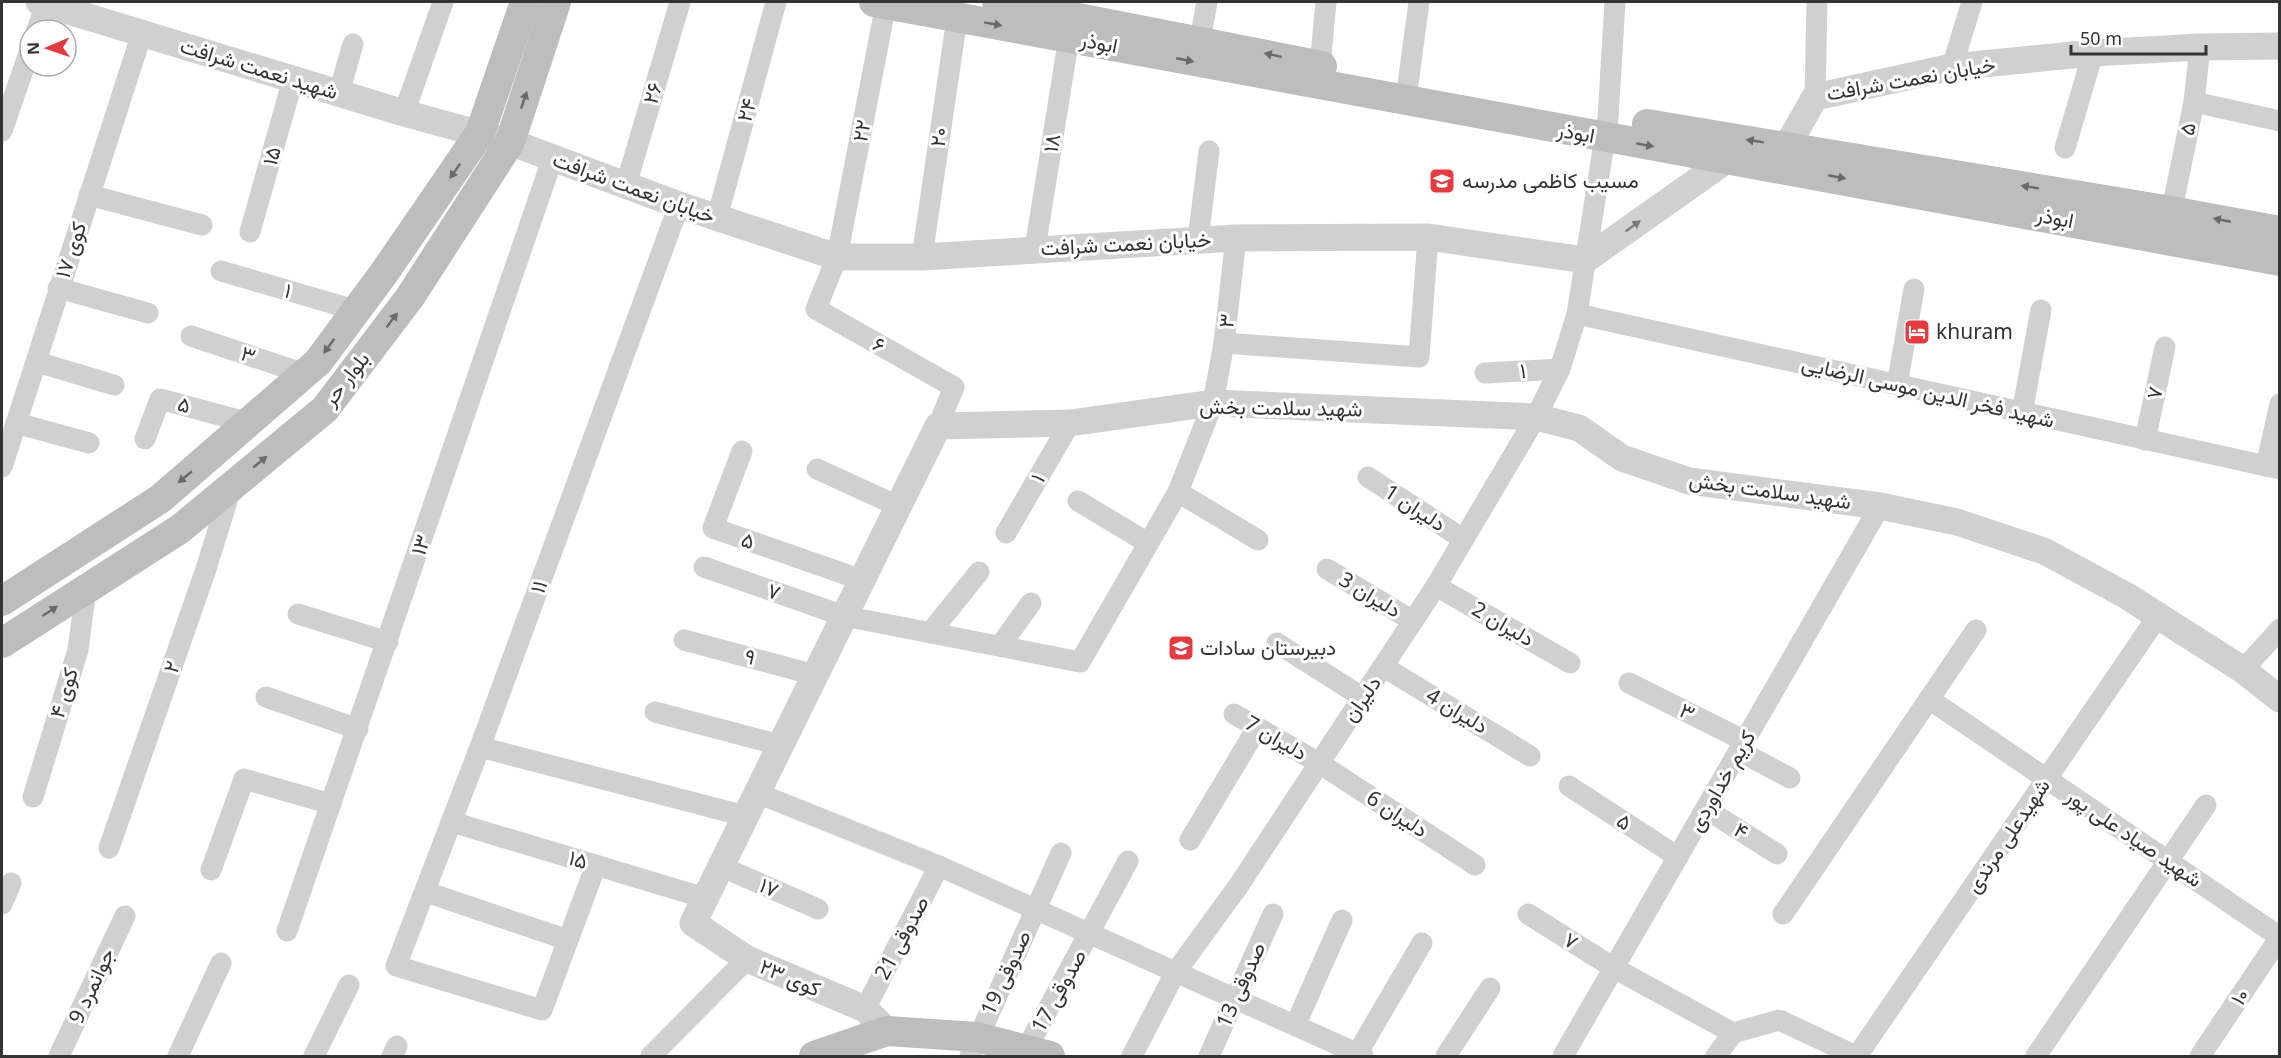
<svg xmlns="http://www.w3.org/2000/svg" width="2281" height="1058" viewBox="0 0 2281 1058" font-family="'Noto Sans',Vazirmatn,sans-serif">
  <rect width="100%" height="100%" fill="#fff"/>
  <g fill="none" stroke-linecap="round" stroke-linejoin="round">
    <g stroke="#d0d0d0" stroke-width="21">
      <path d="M886,4L837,257L816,309L954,387L938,426"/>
      <path d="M37,30L46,4"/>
      <path d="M1200,40L1207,2"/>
      <path d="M1320,66L1326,2"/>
      <path d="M1952,67L1972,2"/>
      <path d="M1408,84L1419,2"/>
      <path d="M339,93L353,44"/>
      <path d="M1815,97L1817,2"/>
      <path d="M2194,102L2280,121"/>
      <path d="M404,113L443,2"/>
      <path d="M2,131L30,50"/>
      <path d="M2065,148L2093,53"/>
      <path d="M626,185L680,2"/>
      <path d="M89,195L202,225"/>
      <path d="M717,218L776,2"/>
      <path d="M2169,224L2194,102L2200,47"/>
      <path d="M250,232L293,79"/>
      <path d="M1198,240L1209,151"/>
      <path d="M1035,249L1069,37"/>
      <path d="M922,257L957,18"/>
      <path d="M221,271L355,310"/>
      <path d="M58,288L148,313"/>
      <path d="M1577,314L2280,469"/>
      <path d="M191,336L305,374"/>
      <path d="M1224,343L1419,357L1428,237"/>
      <path d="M37,362L114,385"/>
      <path d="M1485,373L1560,369"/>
      <path d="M1897,385L1914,289"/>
      <path d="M2022,413L2041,310"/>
      <path d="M16,423L89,443"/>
      <path d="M145,439L160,399L249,423"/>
      <path d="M2145,440L2165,347"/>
      <path d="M742,451L713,528L862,580"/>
      <path d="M2266,466L2280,404"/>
      <path d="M2,467L142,33"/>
      <path d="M817,469L898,506"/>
      <path d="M1368,477L1463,539"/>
      <path d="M1178,492L1258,540"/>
      <path d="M1078,501L1148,543"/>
      <path d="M1006,533L1070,423"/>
      <path d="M704,567L844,616L1080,662L1178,492L1213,403L1224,343L1236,238"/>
      <path d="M1327,569L1413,621"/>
      <path d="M1436,586L1570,663"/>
      <path d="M298,614L388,642"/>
      <path d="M930,633L979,572"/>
      <path d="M684,640L815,675"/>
      <path d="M1277,643L1362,697"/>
      <path d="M1000,646L1031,603"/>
      <path d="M1384,667L1530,756"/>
      <path d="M2243,670L2280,629"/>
      <path d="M1629,683L1745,741"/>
      <path d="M266,697L358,729"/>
      <path d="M1929,699L2280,937"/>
      <path d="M655,712L780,745"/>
      <path d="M1234,714L1319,763L1475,865"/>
      <path d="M480,747L745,816"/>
      <path d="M1739,751L1790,778"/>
      <path d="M1569,786L1678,857"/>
      <path d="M757,793L939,866L1363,1056"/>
      <path d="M33,797L78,650L86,588"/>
      <path d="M1706,809L1777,854"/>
      <path d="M452,822L705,898"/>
      <path d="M1190,840L1257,728"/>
      <path d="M109,848L206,569L232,485"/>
      <path d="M596,865L542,1010L396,966L480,747L679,205"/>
      <path d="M720,866L818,909"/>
      <path d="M211,870L244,779L331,804"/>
      <path d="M426,892L568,940"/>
      <path d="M2,904L11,883"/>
      <path d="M1528,914L1614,968L1733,1033L1779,1020L1856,1056"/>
      <path d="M1783,914L1976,630"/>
      <path d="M287,931L552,160"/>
      <path d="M865,1009L939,866"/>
      <path d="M1295,1026L1342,920"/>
      <path d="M1027,1048L1128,861"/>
      <path d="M1357,1054L1422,943"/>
      <path d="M59,1056L125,916"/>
      <path d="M178,1056L221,963"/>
      <path d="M314,1056L349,985"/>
      <path d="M392,1056L397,1046"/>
      <path d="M651,1056L747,959"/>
      <path d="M970,1056L1061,853"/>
      <path d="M1132,1056L1175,973L1239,885L1436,586L1536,417L1560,369L1577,314L1608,118L1615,2"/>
      <path d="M1209,1056L1273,914"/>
      <path d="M1446,1056L1490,988"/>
      <path d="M1563,1056L1880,506"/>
      <path d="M1716,1056L1733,1033"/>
      <path d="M1857,1056L2158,616"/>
      <path d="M2036,1056L2206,805"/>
      <path d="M2200,1056L2280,937"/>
    </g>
    <g stroke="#d0d0d0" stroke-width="27">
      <path d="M39,2L404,113L510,142L679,205L837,257H922L1236,238L1428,237L1585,260L1728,159"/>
      <path d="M1783,167L1787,146L1815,97L1952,67L2093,53L2200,47L2280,46"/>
      <path d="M887,1031L865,1009L747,959L693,923L938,426L1070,423L1213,403L1536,417L1579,428L1622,458L1689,481L1880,506L1957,522L2044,551L2127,596L2243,670L2280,699"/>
    </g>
    <g stroke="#bdbdbd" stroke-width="30">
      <path d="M874,2L2280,261"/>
      <path d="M997,2L1322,66"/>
      <path d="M1647,124L2171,211L2280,231"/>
      <path d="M2,601L160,499L318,362L384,273L480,133L525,2"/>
      <path d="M2,643L180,529L325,409L410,297L510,142L556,2"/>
      <path d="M814,1056L887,1031L977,1037L1050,1056"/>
    </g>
  </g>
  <defs><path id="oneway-solid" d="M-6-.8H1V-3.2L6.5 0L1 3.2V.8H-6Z" transform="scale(1.5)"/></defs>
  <g fill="#6a6a6a">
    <use href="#oneway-solid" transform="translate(993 24) rotate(10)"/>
    <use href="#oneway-solid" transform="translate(1273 55) rotate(-168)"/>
    <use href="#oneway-solid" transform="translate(1185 60) rotate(11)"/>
    <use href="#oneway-solid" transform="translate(524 100) rotate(-71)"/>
    <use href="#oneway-solid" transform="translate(1755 141) rotate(-171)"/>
    <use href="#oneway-solid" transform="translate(1645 145) rotate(10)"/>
    <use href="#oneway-solid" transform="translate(455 171) rotate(125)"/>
    <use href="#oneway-solid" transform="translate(1837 177) rotate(11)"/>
    <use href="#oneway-solid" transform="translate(2030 187) rotate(-171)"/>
    <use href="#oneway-solid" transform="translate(2222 220) rotate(-169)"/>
    <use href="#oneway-solid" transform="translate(392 320) rotate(-53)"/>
    <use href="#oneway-solid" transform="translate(329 346) rotate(126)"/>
    <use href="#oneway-solid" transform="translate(260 462) rotate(-39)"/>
    <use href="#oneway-solid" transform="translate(185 477) rotate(140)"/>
    <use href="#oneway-solid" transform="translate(50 611) rotate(-33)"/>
  </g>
  <use fill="#7a7a7a" href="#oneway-solid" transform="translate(1633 226) rotate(-36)"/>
  <defs>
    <g id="school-square" transform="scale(1.35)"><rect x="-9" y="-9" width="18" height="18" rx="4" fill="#e23c40" stroke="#fff"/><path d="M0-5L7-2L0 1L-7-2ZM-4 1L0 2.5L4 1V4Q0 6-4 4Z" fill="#fff"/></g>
    <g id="hotel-square" transform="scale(1.35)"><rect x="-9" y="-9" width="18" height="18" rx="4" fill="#e23c40" stroke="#fff"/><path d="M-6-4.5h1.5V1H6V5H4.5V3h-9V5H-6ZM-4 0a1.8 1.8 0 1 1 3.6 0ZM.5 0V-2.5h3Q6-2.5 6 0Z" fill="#fff"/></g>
  </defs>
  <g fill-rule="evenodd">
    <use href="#school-square" x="1442" y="181"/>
    <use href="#hotel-square" x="1917" y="332"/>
    <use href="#school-square" x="1181" y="648"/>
  </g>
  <g text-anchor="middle" stroke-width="6" stroke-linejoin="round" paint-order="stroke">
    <g font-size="21" fill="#333" stroke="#fff">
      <text transform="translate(1099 43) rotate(11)" y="7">ابوذر</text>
      <text transform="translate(259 69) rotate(17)" y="7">شهید نعمت شرافت</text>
      <text transform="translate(1911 79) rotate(-10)" y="7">خیابان نعمت شرافت</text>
      <text transform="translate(653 93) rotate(-74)" y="7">۲۶</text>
      <text transform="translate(747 110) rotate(-75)" y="7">۲۴</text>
      <text transform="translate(2188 129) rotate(-78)" y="7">۵</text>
      <text transform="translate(862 131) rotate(-79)" y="7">۲۲</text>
      <text transform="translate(1576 133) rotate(10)" y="7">ابوذر</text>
      <text transform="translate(939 137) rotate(-82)" y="7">۲۰</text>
      <text transform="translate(1052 143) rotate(-81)" y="7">۱۸</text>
      <text transform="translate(272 156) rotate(-74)" y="7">۱۵</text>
      <text transform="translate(634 188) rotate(20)" y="7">خیابان نعمت شرافت</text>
      <text transform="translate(2055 218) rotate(11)" y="7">ابوذر</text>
      <text transform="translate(1126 244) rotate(-3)" y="7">خیابان نعمت شرافت</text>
      <text transform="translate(71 250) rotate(-72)" y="7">کوی ۱۷</text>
      <text transform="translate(288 291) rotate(17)" y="7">۱</text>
      <text transform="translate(1227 321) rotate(-83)" y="7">۳</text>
      <text transform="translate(879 345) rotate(30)" y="7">۶</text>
      <text transform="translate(248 355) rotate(19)" y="7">۳</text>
      <text transform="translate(1523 371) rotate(-3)" y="7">۱</text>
      <text transform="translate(346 379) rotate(-52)" y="7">بلوار حر</text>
      <text transform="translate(1928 392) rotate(13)" y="7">شهید فخر الدین موسی الرضایی</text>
      <text transform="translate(2155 393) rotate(-78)" y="7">۷</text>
      <text transform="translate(184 405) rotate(15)" y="7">۵</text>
      <text transform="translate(1281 408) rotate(1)" y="7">شهید سلامت بخش</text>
      <text transform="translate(1038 478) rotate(-60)" y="7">۱</text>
      <text transform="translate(1770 491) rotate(8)" y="7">شهید سلامت بخش</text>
      <text transform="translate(1415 508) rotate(33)" y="7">دلیران 1</text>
      <text transform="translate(748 541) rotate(19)" y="7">۵</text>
      <text transform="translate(421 545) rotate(-71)" y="7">۱۳</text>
      <text transform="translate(539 587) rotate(-70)" y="7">۱۱</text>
      <text transform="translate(774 592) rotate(19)" y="7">۷</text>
      <text transform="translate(1370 595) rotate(31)" y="7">دلیران 3</text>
      <text transform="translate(1503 624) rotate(30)" y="7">دلیران 2</text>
      <text transform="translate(750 657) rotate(15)" y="7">۹</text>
      <text transform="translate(172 667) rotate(-71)" y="7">۲</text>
      <text transform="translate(64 693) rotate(-73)" y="7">کوی ۴</text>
      <text transform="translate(1362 699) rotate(-55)" y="7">دلیران</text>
      <text transform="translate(1457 711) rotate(31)" y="7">دلیران 4</text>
      <text transform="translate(1687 712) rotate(26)" y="7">۳</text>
      <text transform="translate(1276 738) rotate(30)" y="7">دلیران 7</text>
      <text transform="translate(1722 781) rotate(-60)" y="7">کریم خداوردی</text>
      <text transform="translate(1397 814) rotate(33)" y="7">دلیران 6</text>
      <text transform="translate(1624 822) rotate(33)" y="7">۵</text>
      <text transform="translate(1741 831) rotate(32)" y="7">۴</text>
      <text transform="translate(2008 836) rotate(-56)" y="7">شهیدعلی مرندی</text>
      <text transform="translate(2134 838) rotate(34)" y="7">شهید صیاد علی پور</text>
      <text transform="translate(578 860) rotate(17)" y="7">۱۵</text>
      <text transform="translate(769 888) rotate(24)" y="7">۱۷</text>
      <text transform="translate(902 938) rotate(-62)" y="7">صدوقی 21</text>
      <text transform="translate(1571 941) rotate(32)" y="7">۷</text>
      <text transform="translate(1006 973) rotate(-65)" y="7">صدوقی 19</text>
      <text transform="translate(790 978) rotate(23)" y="7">کوی ۲۳</text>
      <text transform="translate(1241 985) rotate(-66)" y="7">صدوقی 13</text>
      <text transform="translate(92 986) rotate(-65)" y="7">جوانمرد 9</text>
      <text transform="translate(1059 991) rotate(-61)" y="7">صدوقی 17</text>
      <text transform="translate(2240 997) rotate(-56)" y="7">۱۰</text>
    </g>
    <g font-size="21" fill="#333" stroke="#fff" text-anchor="start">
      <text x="1462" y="188">مسیب کاظمی مدرسه</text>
      <text x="1936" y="339">khuram</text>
      <text x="1200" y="655">دبیرستان سادات</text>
    </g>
  </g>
  <rect width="2281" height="1058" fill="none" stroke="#333333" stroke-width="6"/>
  <g transform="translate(48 48) rotate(268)"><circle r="28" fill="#ffffff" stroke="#adadad" stroke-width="1.5"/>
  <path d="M0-4.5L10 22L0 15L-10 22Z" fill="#e23c40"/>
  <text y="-9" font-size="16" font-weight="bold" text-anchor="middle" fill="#333333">N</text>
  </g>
  <path d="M2071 45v9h135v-9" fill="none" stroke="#333333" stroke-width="3"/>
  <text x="2080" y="45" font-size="18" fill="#333333" stroke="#ffffff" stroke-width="4.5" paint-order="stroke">50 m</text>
</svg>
